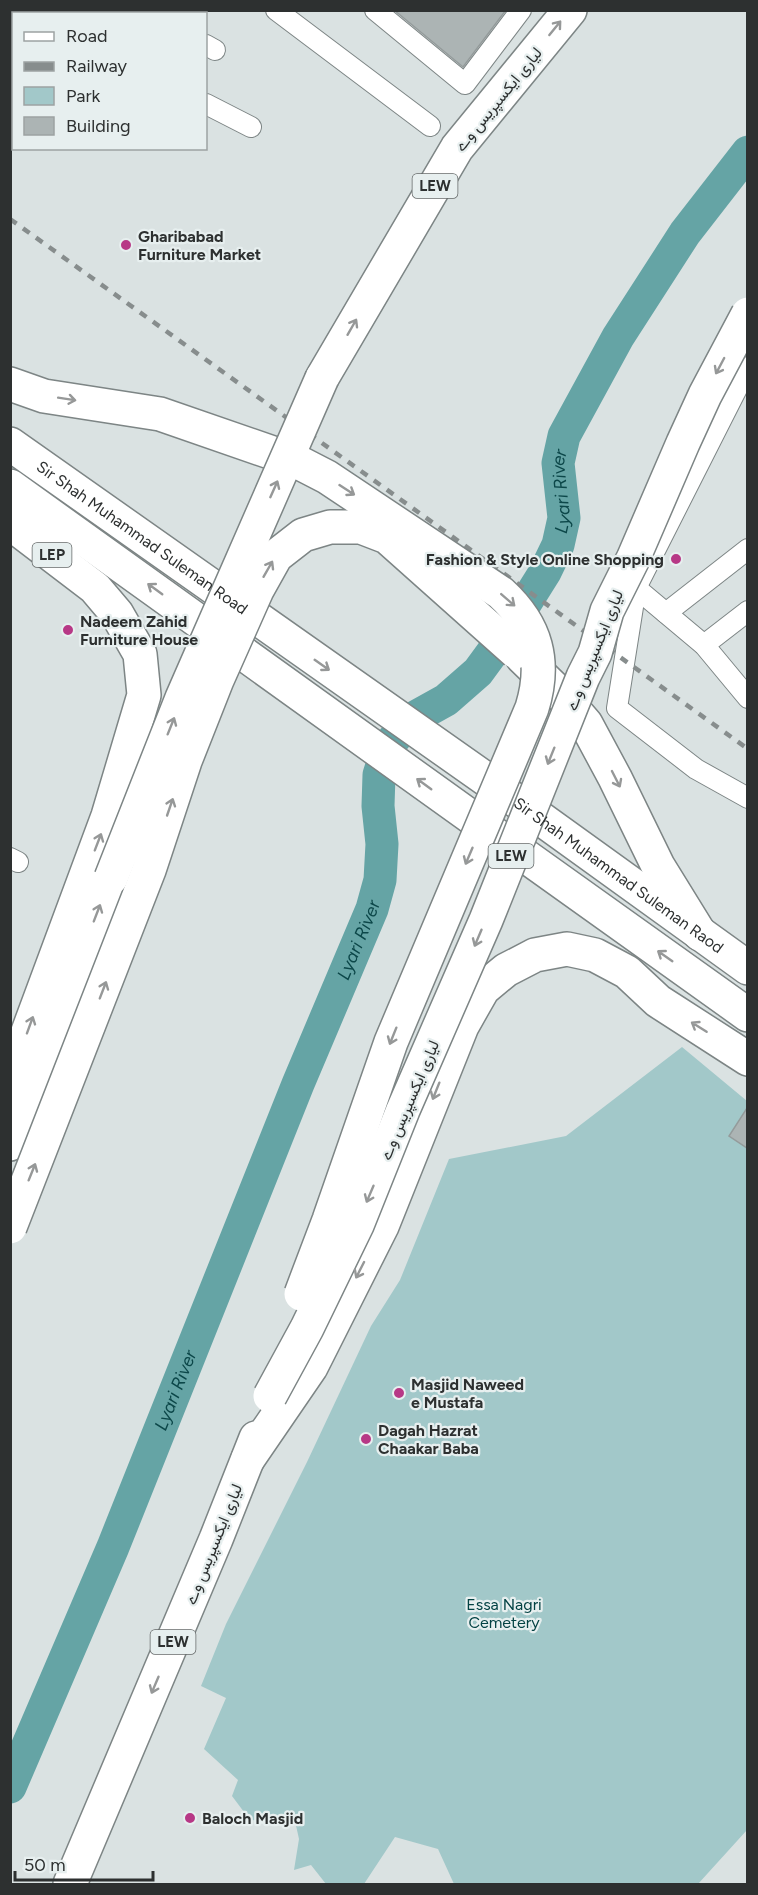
<svg xmlns="http://www.w3.org/2000/svg" width="758" height="1895" viewBox="0 0 758 1895" font-family="Figtree,Vazirmatn,sans-serif">
  <rect width="100%" height="100%" fill="#dae2e2"/>
  <path fill="#a2c8c9" d="M682,1047L747,1101V1830L698,1884H454L438,1849L395,1837L364,1884H326L311,1865L294,1870L299,1839L295,1821L250,1820L232,1796L238,1780L204,1749L226,1698L201,1686L226,1624L307,1462L371,1326L400,1280L449,1159L566,1136Z"/>
  <g fill="none" stroke-linecap="round" stroke-linejoin="round">
    <path stroke="#65a4a5" stroke-width="33" id="s1" d="M10,1787L113,1547L298,1084L372,909L380,880L382,844L378,806L379,775L388,746L410,720L446,700L478,672L508,631L545,572L558,545L564,518L558,463L564,436L618,337L685,233L748,152"/>
  </g>
  <g fill="#acb4b4" stroke="#949b9b" stroke-width="1.5">
    <path d="M394,10H506L463,67Z"/>
    <path d="M747,1108V1148L729,1136Z"/>
  </g>
  <g fill="none" stroke-linecap="round" stroke-linejoin="round">
    <g stroke="#7d8585" stroke-width="22">
      <g id="minor">
        <path d="M158,10L160,14"/>
        <path d="M276,10L430,126"/>
        <path d="M375,10L465,84L521,10"/>
        <path d="M106,14L109,10"/>
        <path d="M206,45L215,50"/>
        <path d="M206,104L251,127"/>
        <path d="M10,117L14,114"/>
        <path d="M748,367L636,588L617,708L696,769L748,798"/>
        <path d="M636,588L704,645L748,698"/>
        <path d="M666,613L748,549"/>
        <path d="M704,645L748,611"/>
        <path d="M10,858L18,862"/>
      </g>
    </g>
    <g stroke="#7d8585" stroke-width="36">
      <g id="trunk">
        <path id="s2" d="M10,444L490,782L748,968"/>
        <path d="M10,486C257,662 501,840 748,1015"/>
      </g>
    </g>
    <g stroke="#7d8585" stroke-width="36">
      <g id="motorway">
        <path d="M322,378L457,148L570,10"/>
        <path d="M10,384L44,396L160,414L296,461"/>
        <path d="M10,521L15,527L95,588L117,614L140,654L144,695L108,816L10,1080"/>
        <path d="M522,657L562,696L586,724L615,778L658,866L700,934"/>
        <path d="M10,1144L111,878"/>
        <path d="M248,1459L311,1367L382,1226L462,1026L483,989L506,970L535,955L567,949L595,955L627,972L658,1001L748,1059"/>
        <path d="M70,1884L216,1539L256,1438"/>
      </g>
    </g>
    <use href="#minor" stroke="#fff" stroke-width="20"/>
    <use href="#trunk" stroke="#fff" stroke-width="33"/>
    <use href="#motorway" stroke="#fff" stroke-width="33"/>
    <path stroke="#878d8d" stroke-width="4.5" stroke-dasharray="8 8" stroke-linecap="butt" d="M10,219L748,749"/>
    <g stroke="#7d8585" stroke-width="36" stroke-linecap="butt">
      <g id="motorway-bridge">
        <path d="M296,461L327,477L501,593C537,626 546,662 532,708L391,1042L329,1220L301,1294"/>
        <path d="M111,878L182,698L322,378"/>
        <path d="M10,1227L149,870L185,761L217,680L257,590L276,556L303,535L330,527H361L387,537L516,652"/>
        <path d="M270,1396L307,1328L357,1225L403,1110L486,920L583,677L595,653L607,611L633,559L683,443L705,395L748,314"/>
      </g>
    </g>
    <use href="#motorway-bridge" stroke="#fff" stroke-width="33"/>
  </g>
  <defs><path id="oneway-shaft" d="M-6 0H5M1.5-3L5.5 0L1.5 3" fill="none" stroke-width="1.6" stroke-linecap="round" stroke-linejoin="round" transform="scale(1.5)"/></defs>
  <g stroke="#969898">
    <use href="#oneway-shaft" transform="translate(555 28) rotate(-51)"/>
    <use href="#oneway-shaft" transform="translate(352 327) rotate(-60)"/>
    <use href="#oneway-shaft" transform="translate(720 366) rotate(118)"/>
    <use href="#oneway-shaft" transform="translate(67 399) rotate(9)"/>
    <use href="#oneway-shaft" transform="translate(274 489) rotate(-66)"/>
    <use href="#oneway-shaft" transform="translate(347 490) rotate(33)"/>
    <use href="#oneway-shaft" transform="translate(268 569) rotate(-60)"/>
    <use href="#oneway-shaft" transform="translate(155 589) rotate(-144)"/>
    <use href="#oneway-shaft" transform="translate(508 600) rotate(41)"/>
    <use href="#oneway-shaft" transform="translate(322 665) rotate(35)"/>
    <use href="#oneway-shaft" transform="translate(171 726) rotate(-68)"/>
    <use href="#oneway-shaft" transform="translate(551 756) rotate(112)"/>
    <use href="#oneway-shaft" transform="translate(616 779) rotate(63)"/>
    <use href="#oneway-shaft" transform="translate(424 784) rotate(-144)"/>
    <use href="#oneway-shaft" transform="translate(170 807) rotate(-71)"/>
    <use href="#oneway-shaft" transform="translate(98 842) rotate(-69)"/>
    <use href="#oneway-shaft" transform="translate(469 856) rotate(113)"/>
    <use href="#oneway-shaft" transform="translate(97 913) rotate(-69)"/>
    <use href="#oneway-shaft" transform="translate(478 938) rotate(113)"/>
    <use href="#oneway-shaft" transform="translate(665 956) rotate(-145)"/>
    <use href="#oneway-shaft" transform="translate(103 990) rotate(-69)"/>
    <use href="#oneway-shaft" transform="translate(30 1025) rotate(-70)"/>
    <use href="#oneway-shaft" transform="translate(699 1027) rotate(-148)"/>
    <use href="#oneway-shaft" transform="translate(393 1036) rotate(112)"/>
    <use href="#oneway-shaft" transform="translate(436 1091) rotate(112)"/>
    <use href="#oneway-shaft" transform="translate(32 1172) rotate(-68)"/>
    <use href="#oneway-shaft" transform="translate(370 1194) rotate(113)"/>
    <use href="#oneway-shaft" transform="translate(360 1270) rotate(117)"/>
    <use href="#oneway-shaft" transform="translate(155 1685) rotate(113)"/>
  </g>
  <g fill="#b73886" stroke="#e7efef" stroke-width="2">
    <circle cx="126" cy="245" r="6"/>
    <circle cx="676" cy="559" r="6"/>
    <circle cx="68" cy="630" r="6"/>
    <circle cx="399" cy="1393" r="6"/>
    <circle cx="366" cy="1439" r="6"/>
    <circle cx="190" cy="1818" r="6"/>
  </g>
  <g text-anchor="middle" stroke-width="4.5" stroke-linejoin="round" paint-order="stroke">
    <g fill="#e7efef" stroke="#656969" stroke-width="1.5">
      <rect x="412.5" y="174" width="45" height="24" rx="4.5"/>
      <rect x="32.5" y="543" width="39" height="24" rx="4.5"/>
      <rect x="488.5" y="844" width="45" height="24" rx="4.5"/>
      <rect x="150.5" y="1630" width="45" height="24" rx="4.5"/>
    </g>
    <g font-size="15" font-weight="bold" fill="#2d3030">
      <text x="435" y="191">LEW</text>
      <text x="52" y="560">LEP</text>
      <text x="511" y="861">LEW</text>
      <text x="173" y="1647">LEW</text>
    </g>
    <g font-size="16" fill="#2d3030" stroke="#e7efef">
      <text transform="translate(498 99) rotate(-51)" y="6">لیاری ایکسپریس وے</text>
      <text dy="6" stroke="none"><textPath href="#s2" startOffset="162">Sir Shah Muhammad Suleman Road</textPath></text>
      <text transform="translate(594 650) rotate(-68)" y="6">لیاری ایکسپریس وے</text>
      <text dy="6" stroke="none"><textPath href="#s2" startOffset="746">Sir Shah Muhammad Suleman Raod</textPath></text>
      <text transform="translate(409 1100) rotate(-67)" y="6">لیاری ایکسپریس وے</text>
      <text transform="translate(213 1544) rotate(-68)" y="6">لیاری ایکسپریس وے</text>
    </g>
    <g font-size="16" font-weight="bold" fill="#2d3030" stroke="#e7efef" text-anchor="start">
      <text x="138" y="242">Gharibabad<tspan x="138" dy="18">Furniture Market</tspan></text>
      <text x="664" y="565" text-anchor="end">Fashion &amp; Style Online Shopping</text>
      <text x="80" y="627">Nadeem Zahid<tspan x="80" dy="18">Furniture House</tspan></text>
      <text x="411" y="1390">Masjid Naweed<tspan x="411" dy="18">e Mustafa</tspan></text>
      <text x="378" y="1436">Dagah Hazrat<tspan x="378" dy="18">Chaakar Baba</tspan></text>
      <text x="202" y="1824">Baloch Masjid</text>
    </g>
    <g font-size="16" fill="#034243" stroke="#e7efef">
      <text x="504" y="1610">Essa Nagri<tspan x="504" dy="18">Cemetery</tspan></text>
    </g>
    <g font-size="18" font-style="italic" fill="#0c4749" stroke="#e7efef">
      <text dy="6" stroke="none"><textPath href="#s1" startOffset="1438">Lyari River</textPath></text>
      <text dy="6" stroke="none"><textPath href="#s1" startOffset="916">Lyari River</textPath></text>
      <text dy="6" stroke="none"><textPath href="#s1" startOffset="430">Lyari River</textPath></text>
    </g>
  </g>
  <rect width="758" height="1895" fill="none" stroke="#2d3030" stroke-width="24"/>
  <rect x="12" y="12" width="195" height="138" fill="#e7efef" stroke="#9da3a3" stroke-width="1.5"/>
  <rect x="24" y="32" width="30" height="9" fill="#ffffff" stroke="#9da3a3" stroke-width="1.5"/>
  <text x="66" y="42" font-size="18" fill="#2d3030">Road</text>
  <rect x="24" y="62" width="30" height="9" fill="#878d8d" stroke="#9da3a3" stroke-width="1.5"/>
  <text x="66" y="72" font-size="18" fill="#2d3030">Railway</text>
  <rect x="24" y="87" width="30" height="18" fill="#a2c8c9" stroke="#9da3a3" stroke-width="1.5"/>
  <text x="66" y="102" font-size="18" fill="#2d3030">Park</text>
  <rect x="24" y="117" width="30" height="18" fill="#acb4b4" stroke="#9da3a3" stroke-width="1.5"/>
  <text x="66" y="132" font-size="18" fill="#2d3030">Building</text>
  <path d="M15 1871v9h138v-9" fill="none" stroke="#2d3030" stroke-width="3"/>
  <text x="24" y="1871" font-size="18" fill="#2d3030" stroke="#e7efef" stroke-width="4.5" paint-order="stroke">50 m</text>
</svg>
